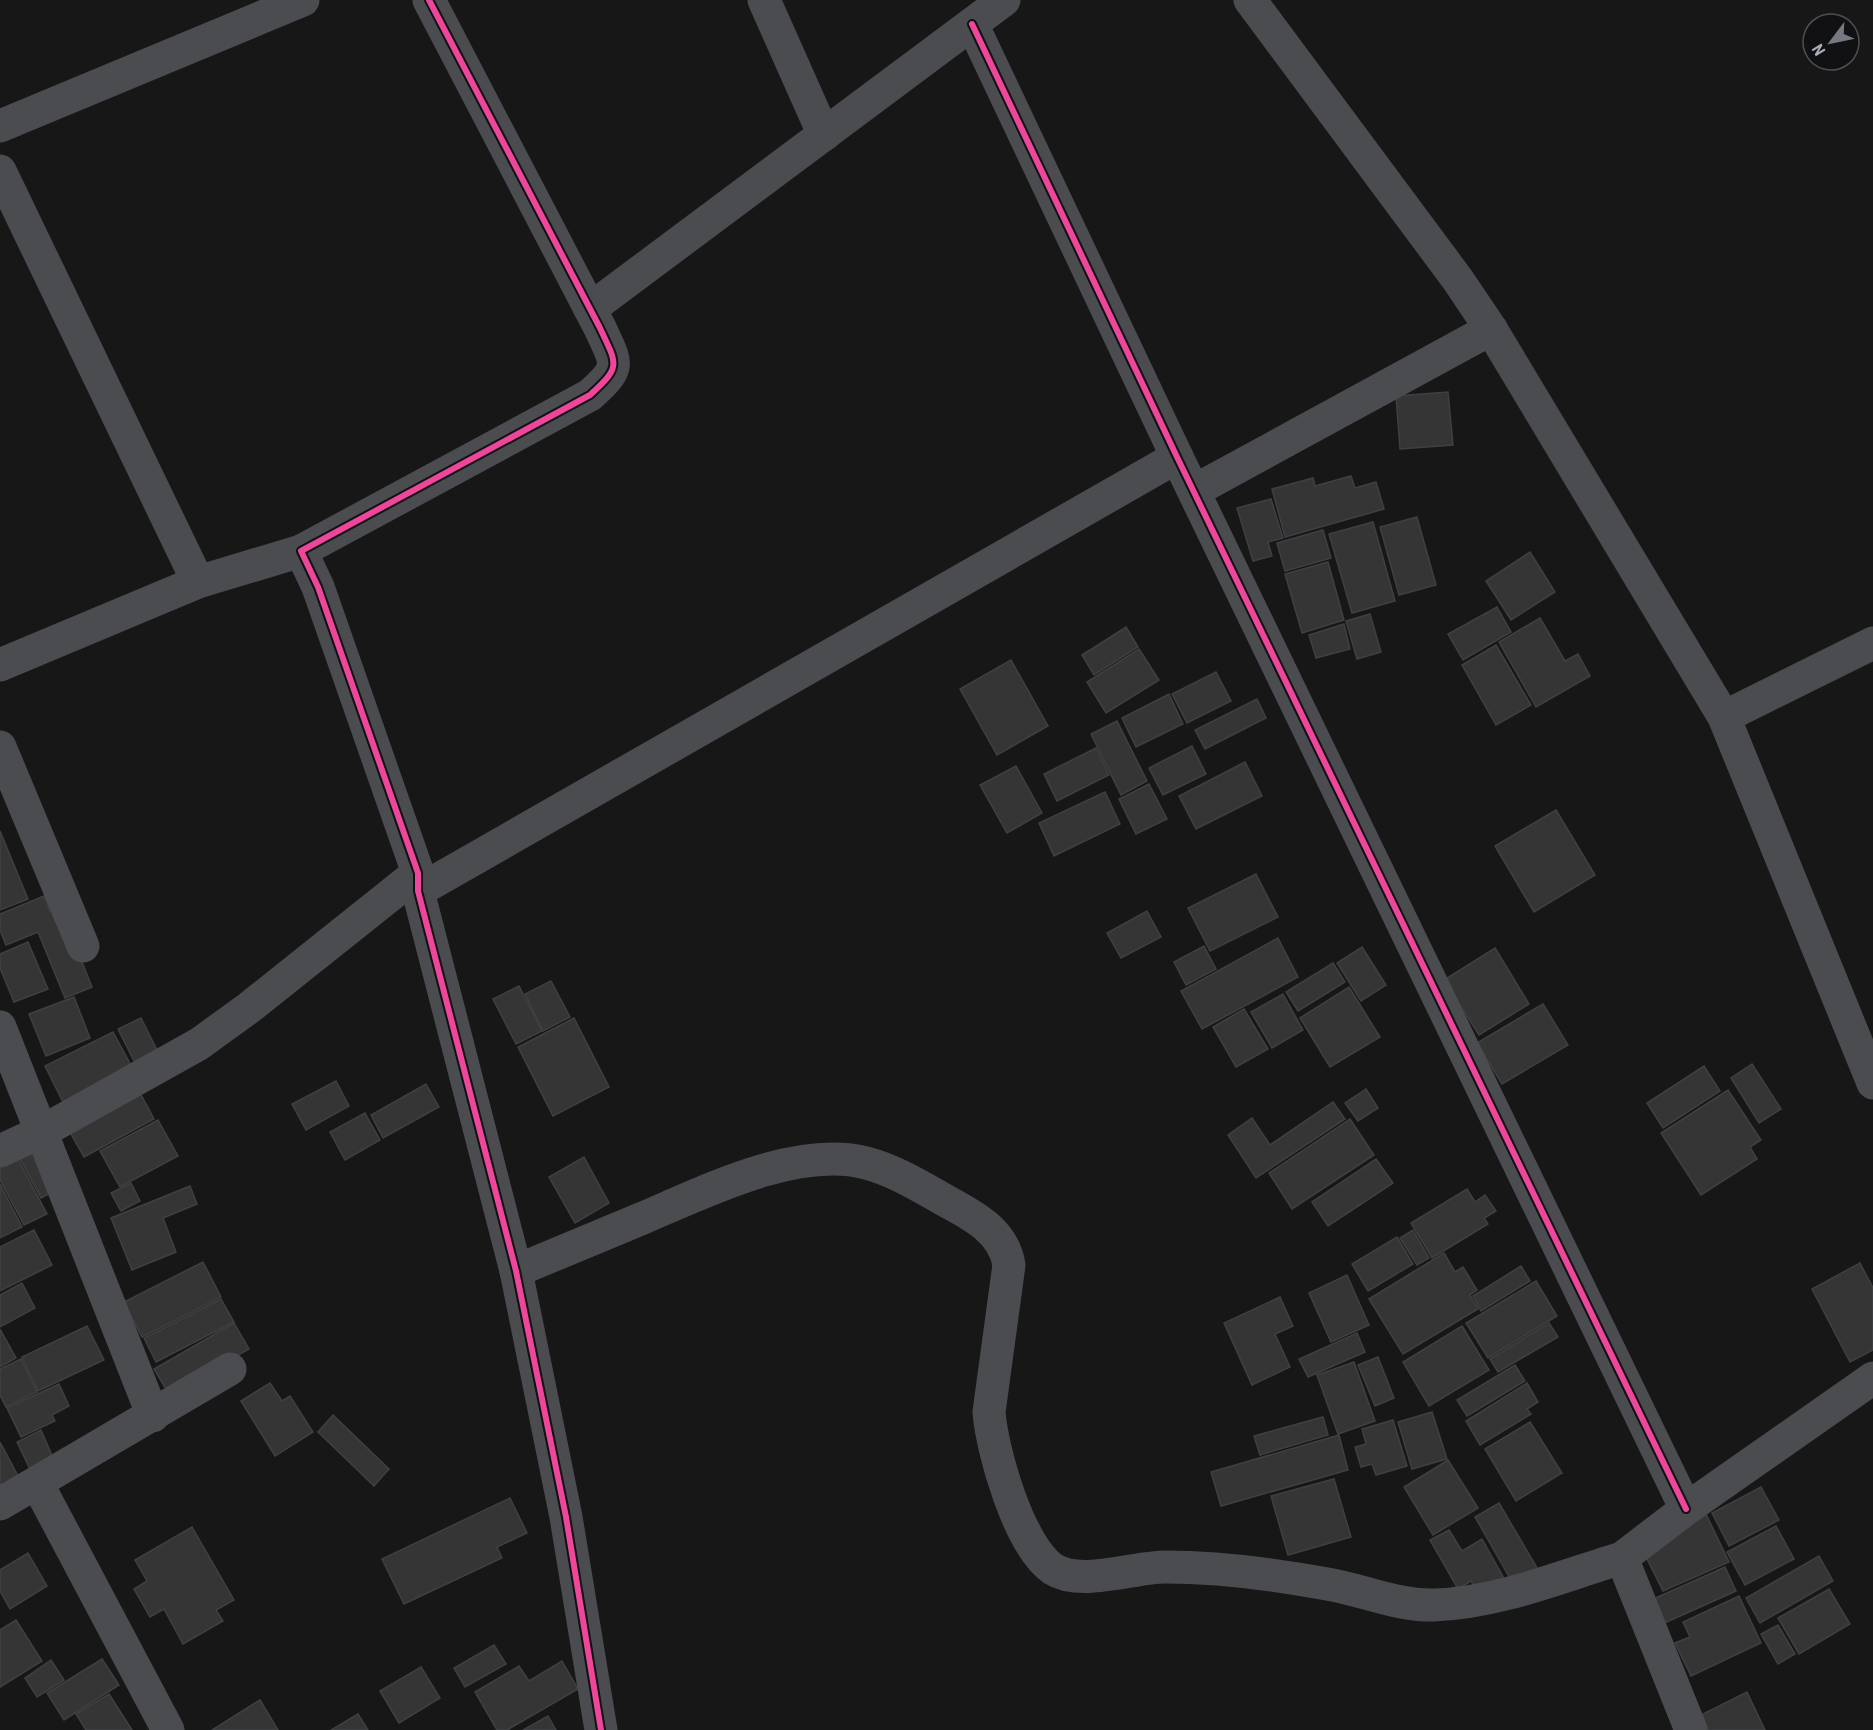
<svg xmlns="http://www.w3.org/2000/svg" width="1873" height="1730" viewBox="0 0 1873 1730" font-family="'Roboto Condensed',sans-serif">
  <rect width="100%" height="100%" fill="#171717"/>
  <g fill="#353536" stroke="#3f4043" stroke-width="1.5">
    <path d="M1448,392L1453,445L1400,449L1396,396Z"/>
    <path d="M1351,476L1355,488L1376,482L1384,509L1285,537L1272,489L1313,478L1315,486Z"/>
    <path d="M1271,499L1283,538L1268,542L1272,556L1253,561L1237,508Z"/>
    <path d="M1417,517L1436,585L1399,595L1380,527Z"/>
    <path d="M1373,522L1395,601L1352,613L1329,534Z"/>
    <path d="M1323,530L1331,558L1285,571L1277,543Z"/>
    <path d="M1530,552L1555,592L1511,620L1486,581Z"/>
    <path d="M1328,562L1344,620L1302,633L1285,574Z"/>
    <path d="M1497,607L1511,632L1463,660L1448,634Z"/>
    <path d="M1370,614L1381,652L1357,659L1346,621Z"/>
    <path d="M1540,618L1565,661L1578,654L1590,676L1536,707L1499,642Z"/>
    <path d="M1344,624L1350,649L1316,658L1309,635Z"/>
    <path d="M1126,627L1138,647L1094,675L1082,655Z"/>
    <path d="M1496,645L1531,705L1496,725L1462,665Z"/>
    <path d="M1139,649L1159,680L1106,713L1087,682Z"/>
    <path d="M1011,660L1048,726L997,755L960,689Z"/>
    <path d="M1216,672L1231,701L1187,723L1172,694Z"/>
    <path d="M1169,694L1183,724L1136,747L1122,718Z"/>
    <path d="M1257,699L1266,718L1205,749L1195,730Z"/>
    <path d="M1117,721L1147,781L1121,795L1091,734Z"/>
    <path d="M1192,746L1206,774L1163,795L1149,768Z"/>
    <path d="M1096,748L1109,775L1057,801L1044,774Z"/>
    <path d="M1245,762L1262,796L1196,829L1179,796Z"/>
    <path d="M1016,766L1042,813L1007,833L980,785Z"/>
    <path d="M1149,784L1167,819L1136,834L1119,799Z"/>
    <path d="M1105,792L1120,824L1054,856L1039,823Z"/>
    <path d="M1556,810L1595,875L1534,912L1495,846Z"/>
    <path d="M0,831L28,899L0,910Z"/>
    <path d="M1256,874L1278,917L1210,951L1188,908Z"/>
    <path d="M44,896L50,911L60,907L92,987L65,998L38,932L6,945L0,930V914Z"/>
    <path d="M1147,911L1161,937L1121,958L1107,933Z"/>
    <path d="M1278,938L1298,977L1202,1029L1181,991Z"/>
    <path d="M28,942L48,989L14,1002L0,968V954Z"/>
    <path d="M1204,946L1216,969L1186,985L1174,962Z"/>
    <path d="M1362,947L1386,985L1361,1001L1337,963Z"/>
    <path d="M1495,948L1529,1004L1479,1035L1444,980Z"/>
    <path d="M1333,963L1345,982L1298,1011L1286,992Z"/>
    <path d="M551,981L570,1017L543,1031L525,994Z"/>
    <path d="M519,986L542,1031L516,1044L493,999Z"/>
    <path d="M1349,987L1380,1037L1330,1067L1300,1018Z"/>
    <path d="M1283,994L1303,1030L1272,1048L1251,1012Z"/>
    <path d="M74,997L90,1038L46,1056L29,1014Z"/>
    <path d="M1543,1004L1568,1045L1502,1084L1477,1043Z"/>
    <path d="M1244,1009L1268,1049L1236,1067L1213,1027Z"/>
    <path d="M141,1018L160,1056L137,1067L118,1029Z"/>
    <path d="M574,1018L609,1087L553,1116L518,1047Z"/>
    <path d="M113,1032L133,1069L64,1104L45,1066Z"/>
    <path d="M1752,1064L1781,1109L1759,1123L1731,1078Z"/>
    <path d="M1704,1066L1720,1091L1663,1128L1647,1103Z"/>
    <path d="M336,1081L349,1106L306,1130L292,1104Z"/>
    <path d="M426,1084L439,1107L383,1138L371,1115Z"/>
    <path d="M138,1089L154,1119L84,1157L67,1127Z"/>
    <path d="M1366,1089L1378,1108L1358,1121L1345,1103Z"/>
    <path d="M1728,1090L1761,1140L1750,1147L1757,1159L1701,1195L1661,1133Z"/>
    <path d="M1333,1102L1345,1119L1256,1178L1228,1135L1252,1118L1270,1145Z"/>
    <path d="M365,1113L380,1140L345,1160L330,1132Z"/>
    <path d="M1350,1119L1374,1155L1292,1209L1269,1173Z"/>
    <path d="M158,1120L178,1156L120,1187L100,1151Z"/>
    <path d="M42,1142L62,1187L41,1198L18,1155Z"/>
    <path d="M17,1157L47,1214L24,1225L0,1180V1166Z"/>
    <path d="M584,1157L609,1203L575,1223L549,1177Z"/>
    <path d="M1376,1159L1393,1183L1328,1226L1312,1202Z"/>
    <path d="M131,1183L140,1201L121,1211L111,1193Z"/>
    <path d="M0,1184L22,1227L0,1238Z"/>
    <path d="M190,1186L197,1204L163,1218L176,1252L132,1270L111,1218Z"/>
    <path d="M1467,1189L1475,1202L1485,1195L1496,1211L1484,1218L1488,1224L1432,1258L1411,1223Z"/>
    <path d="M34,1230L52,1265L0,1291V1247Z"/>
    <path d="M1413,1230L1429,1258L1417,1265L1400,1238Z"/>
    <path d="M1397,1237L1413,1264L1368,1291L1352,1264Z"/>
    <path d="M1444,1253L1455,1272L1463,1267L1477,1290L1470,1295L1478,1309L1403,1354L1369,1299Z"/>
    <path d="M203,1262L221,1297L142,1337L124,1302Z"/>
    <path d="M1860,1263L1873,1288V1350L1850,1362L1812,1289Z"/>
    <path d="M1521,1266L1530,1281L1481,1311L1473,1296Z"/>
    <path d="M1347,1275L1369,1325L1331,1342L1309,1293Z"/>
    <path d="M1536,1281L1557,1316L1488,1358L1466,1323Z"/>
    <path d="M22,1283L35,1308L0,1327V1295Z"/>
    <path d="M1280,1297L1293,1326L1275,1334L1290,1367L1252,1385L1224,1323Z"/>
    <path d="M221,1299L234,1322L156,1362L144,1338Z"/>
    <path d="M234,1323L249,1349L169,1394L154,1369Z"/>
    <path d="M1549,1323L1558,1337L1498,1372L1490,1359Z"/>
    <path d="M87,1326L104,1360L38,1391L22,1357Z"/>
    <path d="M1462,1326L1489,1370L1429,1406L1403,1362Z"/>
    <path d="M0,1329L16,1358L0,1367Z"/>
    <path d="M1357,1333L1365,1352L1308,1377L1299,1359Z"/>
    <path d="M1378,1357L1394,1398L1375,1406L1358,1365Z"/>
    <path d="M21,1359L37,1392L6,1407L0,1395V1369Z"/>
    <path d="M1354,1362L1375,1421L1338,1434L1317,1375Z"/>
    <path d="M1515,1365L1525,1381L1467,1416L1457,1400Z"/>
    <path d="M270,1383L282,1401L290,1396L313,1432L275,1456L241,1401Z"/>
    <path d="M1527,1383L1538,1402L1527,1409L1531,1414L1480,1445L1466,1421Z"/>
    <path d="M59,1384L69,1406L52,1415L55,1421L21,1437L7,1408Z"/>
    <path d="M1432,1412L1447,1459L1412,1469L1398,1422Z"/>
    <path d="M333,1415L389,1469L374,1486L318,1432Z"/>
    <path d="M1323,1417L1328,1435L1260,1455L1254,1436Z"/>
    <path d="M1393,1420L1407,1466L1376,1475L1372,1464L1361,1467L1355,1447L1366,1444L1362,1429Z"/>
    <path d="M1530,1422L1562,1473L1516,1501L1485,1449Z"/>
    <path d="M41,1430L53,1458L30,1469L17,1442Z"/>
    <path d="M1339,1435L1348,1470L1221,1506L1211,1472Z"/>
    <path d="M0,1442L18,1476L0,1486Z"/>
    <path d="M1448,1460L1478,1508L1433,1535L1404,1487Z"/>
    <path d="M1334,1479L1351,1537L1288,1555L1271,1496Z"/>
    <path d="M1761,1487L1779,1520L1729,1546L1712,1513Z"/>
    <path d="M510,1498L527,1533L497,1547L502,1558L404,1604L382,1559Z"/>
    <path d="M1499,1503L1540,1573L1515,1587L1475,1517Z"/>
    <path d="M1705,1512L1729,1562L1663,1591L1643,1551Z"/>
    <path d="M1776,1526L1794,1559L1745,1585L1727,1552Z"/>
    <path d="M192,1527L234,1600L216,1610L223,1621L183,1644L164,1609L150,1617L134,1589L147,1581L135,1560Z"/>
    <path d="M1449,1530L1462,1551L1482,1539L1506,1582L1480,1597L1471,1581L1458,1589L1430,1540Z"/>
    <path d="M28,1553L47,1586L10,1609L0,1591V1570Z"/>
    <path d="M1819,1556L1833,1581L1760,1623L1746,1598Z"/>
    <path d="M1725,1567L1736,1591L1660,1625L1649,1601Z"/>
    <path d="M1829,1589L1850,1624L1799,1654L1778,1618Z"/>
    <path d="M1739,1596L1761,1643L1691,1676L1675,1643L1690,1637L1683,1622Z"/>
    <path d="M16,1620L42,1661L0,1687V1630Z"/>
    <path d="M1778,1625L1795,1654L1778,1664L1761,1634Z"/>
    <path d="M494,1645L506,1664L465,1687L454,1668Z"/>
    <path d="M102,1659L119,1685L64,1720L47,1693Z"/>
    <path d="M51,1660L64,1680L37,1697L25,1678Z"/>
    <path d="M562,1661L578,1689L507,1730H497L475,1692L519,1666L529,1681Z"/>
    <path d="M421,1667L440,1698L399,1723L380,1691Z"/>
    <path d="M1747,1692L1765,1730H1708L1701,1715Z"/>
    <path d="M109,1694L132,1730H86L76,1714Z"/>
    <path d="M260,1700L278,1730H212Z"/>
    <path d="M358,1714L368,1730H331Z"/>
    <path d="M548,1716L556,1730H523Z"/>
  </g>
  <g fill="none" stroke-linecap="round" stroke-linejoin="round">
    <g stroke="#4b4c50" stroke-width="33">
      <path d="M429,0L600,328C617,365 622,366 590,395L301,551L318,587L418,873V891L516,1271L566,1517L601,1730"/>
      <path d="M764,0L824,135"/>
      <path d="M1250,0L1458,280L1491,329L1724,717L1873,1083"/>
      <path d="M972,24L1177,457L1686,1509"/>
      <path d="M0,126L303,0"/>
      <path d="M0,171L198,582"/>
      <path d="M590,309L1004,0"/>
      <path d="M1194,491L1491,329"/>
      <path d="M0,665L198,582L301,551"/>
      <path d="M1724,717L1873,643"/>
      <path d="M0,747L83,946"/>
      <path d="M418,891L1177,457"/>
      <path d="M0,1027L153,1416"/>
      <path d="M0,1151L43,1131L199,1044L250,1007L418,873"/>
      <path d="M516,1271C558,1253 600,1236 643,1218C704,1192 797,1145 866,1163C894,1170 923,1188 948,1202C974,1216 1004,1232 1009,1265L989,1412C992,1451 1019,1546 1053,1569C1081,1587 1134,1567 1165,1567C1219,1567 1273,1574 1327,1584C1363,1590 1397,1606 1434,1605C1498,1603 1562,1576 1622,1558L1691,1730"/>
      <path d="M37,1483L168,1730"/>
      <path d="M0,1504L230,1369"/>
      <path d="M1622,1558L1686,1509L1873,1378"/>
    </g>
    <g stroke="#111113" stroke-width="10">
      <g id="cycleway">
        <path d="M429,0L600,328C617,365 622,366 590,395L301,551L318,587L418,873V891L516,1271L566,1517L601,1730"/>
        <path d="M972,24L1177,457L1686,1509"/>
      </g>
    </g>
    <use href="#cycleway" stroke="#ed469a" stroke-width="6"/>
  </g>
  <g transform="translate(1831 42) rotate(238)"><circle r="28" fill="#111113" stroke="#4d4f55" stroke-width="1.5"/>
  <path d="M0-4.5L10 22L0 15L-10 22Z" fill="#757880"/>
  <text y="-9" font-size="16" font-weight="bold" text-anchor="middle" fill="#a8adb8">N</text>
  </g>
</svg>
